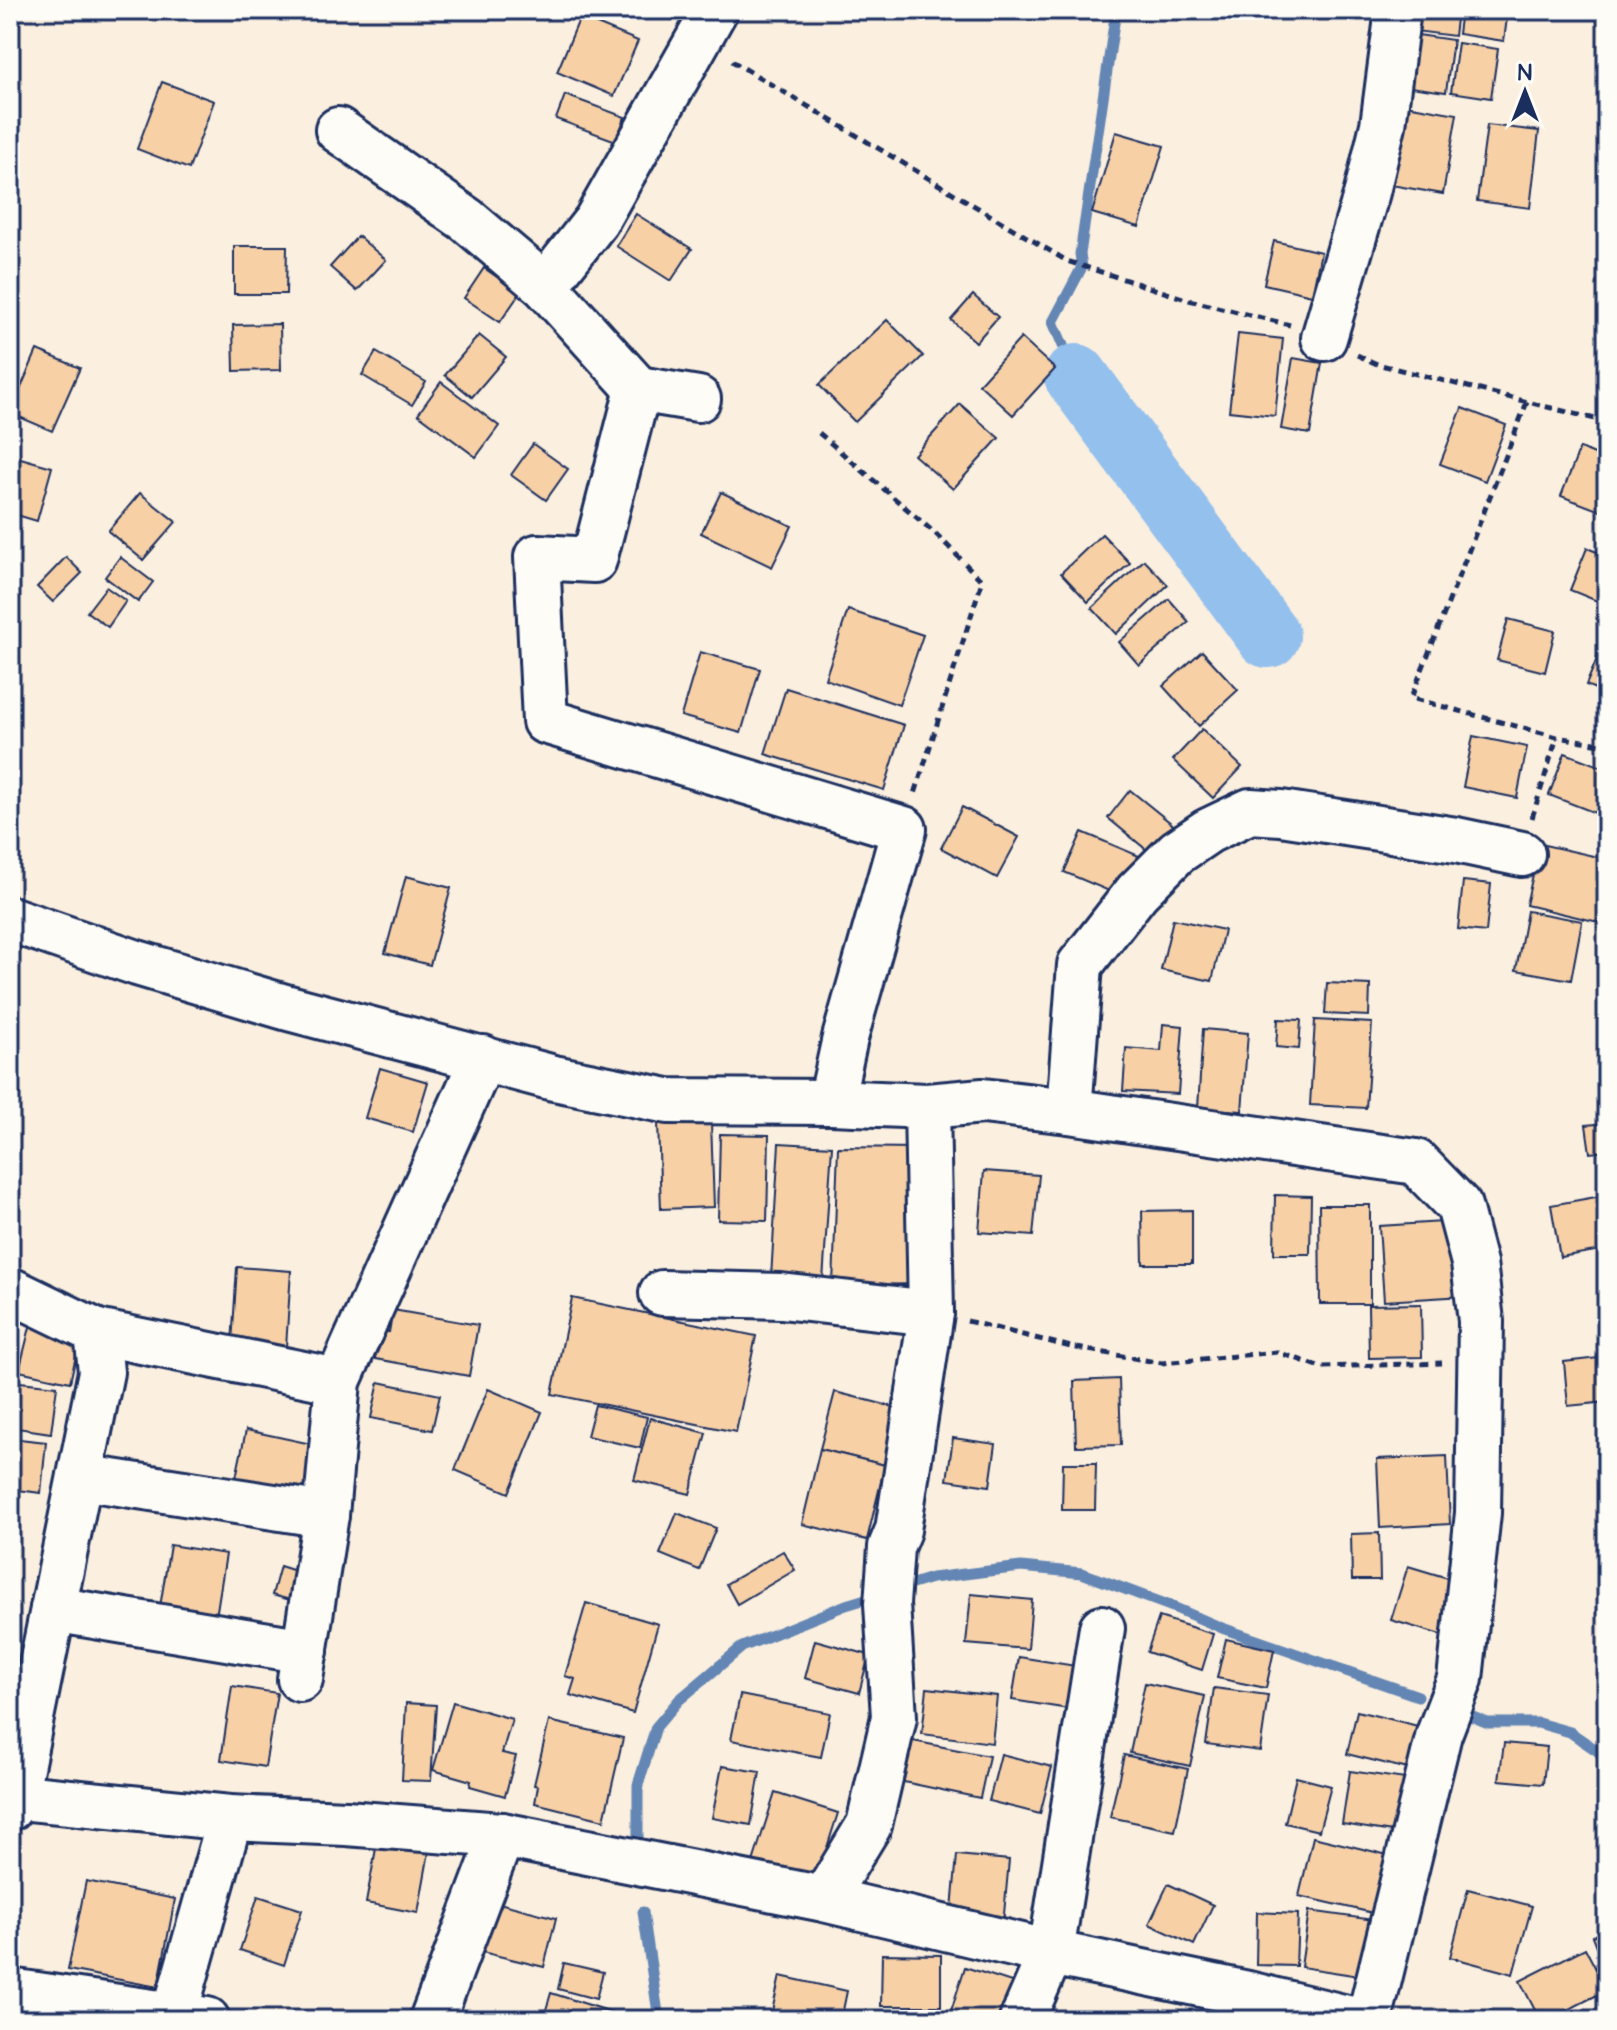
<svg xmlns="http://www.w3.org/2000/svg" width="1617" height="2030" viewBox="0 0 1617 2030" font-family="'Architects Daughter',sans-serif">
  <rect width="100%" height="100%" fill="#fbefdf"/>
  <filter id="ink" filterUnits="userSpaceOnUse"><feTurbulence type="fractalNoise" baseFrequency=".0125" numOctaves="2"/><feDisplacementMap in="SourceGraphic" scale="16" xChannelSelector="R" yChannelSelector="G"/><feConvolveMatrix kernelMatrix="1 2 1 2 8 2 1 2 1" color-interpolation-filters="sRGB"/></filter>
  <g filter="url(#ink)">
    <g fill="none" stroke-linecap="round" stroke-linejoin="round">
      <g stroke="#6486b4" stroke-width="11">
        <path d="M1076,376L1053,322L1082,267L1080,254L1116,10"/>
        <path d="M899,1588L932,1578L1021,1567L1082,1573L1173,1607L1222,1628L1418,1696"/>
        <path d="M1458,1711L1488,1723H1538L1570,1732L1599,1752L1607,1766"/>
        <path d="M638,1842V1785L656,1727L679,1700L742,1647L846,1605L879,1595"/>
        <path d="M643,1912L659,2020"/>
      </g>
      <path stroke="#94c0ed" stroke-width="64" d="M1076,376L1268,636"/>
    </g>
    <g fill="#f7d0a6" stroke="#1b2f5e" stroke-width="2">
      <path d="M1410,10H1457L1454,36L1407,30Z"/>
      <path d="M1461,10H1508L1504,41L1458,34Z"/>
      <path d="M580,17L638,41L614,96L557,72Z"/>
      <path d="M1411,34L1453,40L1446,92L1403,86Z"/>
      <path d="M1458,43L1498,49L1491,98L1451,92Z"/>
      <path d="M162,82L214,101L189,169L137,149Z"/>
      <path d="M565,95L625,117L616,141L556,119Z"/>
      <path d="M1406,105L1457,114L1443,194L1391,185Z"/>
      <path d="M1487,125L1539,131L1530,208L1477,201Z"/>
      <path d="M1116,132L1164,146L1139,227L1092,213Z"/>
      <path d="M636,214L692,249L671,281L616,246Z"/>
      <path d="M358,236L386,260L357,291L330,267Z"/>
      <path d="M1274,241L1321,252L1312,295L1264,284Z"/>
      <path d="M234,246H287L286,294H234Z"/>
      <path d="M484,268L520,293L500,322L464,298Z"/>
      <path d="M973,295L998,317L976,342L951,320Z"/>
      <path d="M887,320L923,356L855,422L819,385Z"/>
      <path d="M280,324L281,370L234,371L233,325Z"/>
      <path d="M1238,334L1283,339L1275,416L1229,411Z"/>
      <path d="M479,335L506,357L472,397L445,375Z"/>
      <path d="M1021,338L1055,369L1013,415L979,384Z"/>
      <path d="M37,350L80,368L52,431L10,413Z"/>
      <path d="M376,352L426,382L412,405L362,375Z"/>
      <path d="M1293,358L1322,363L1310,434L1281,429Z"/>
      <path d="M441,382L499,426L476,457L418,414Z"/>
      <path d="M960,404L999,438L953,489L914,455Z"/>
      <path d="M1462,408L1506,425L1485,481L1440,464Z"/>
      <path d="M533,444L568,469L546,500L511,475Z"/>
      <path d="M1580,448L1607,459V503L1603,512L1561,496Z"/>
      <path d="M10,455L52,467L37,521L10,513Z"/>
      <path d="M721,492L792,526L772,567L701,533Z"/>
      <path d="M140,493L176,522L143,560L108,531Z"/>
      <path d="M1102,534L1130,563L1088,602L1061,573Z"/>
      <path d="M1587,548L1607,556V605L1570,590Z"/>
      <path d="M66,557L82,573L53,602L37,587Z"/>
      <path d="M120,557L153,582L138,602L105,577Z"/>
      <path d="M1144,560L1168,585L1116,634L1092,608Z"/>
      <path d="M106,587L126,601L108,627L87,612Z"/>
      <path d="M1169,599L1189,622L1139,665L1119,642Z"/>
      <path d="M848,610L923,635L899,705L825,679Z"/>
      <path d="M1508,619L1555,631L1545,672L1497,660Z"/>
      <path d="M1606,637H1607V694L1586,685Z"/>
      <path d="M1202,651L1238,690L1199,726L1163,686Z"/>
      <path d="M700,652L760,669L741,733L681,716Z"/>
      <path d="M786,688L904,725L884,790L765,754Z"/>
      <path d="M1202,729L1242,767L1213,798L1173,760Z"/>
      <path d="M1473,736L1527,747L1517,798L1463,787Z"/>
      <path d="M1565,753L1607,769L1606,817L1549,795Z"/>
      <path d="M1130,790L1177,828L1154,856L1108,818Z"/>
      <path d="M962,807L1019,837L997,878L941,848Z"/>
      <path d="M1082,832L1139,856L1121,896L1064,872Z"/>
      <path d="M1540,844L1607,859V924L1526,905Z"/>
      <path d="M406,876L451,888L430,965L385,953Z"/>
      <path d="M1463,881L1491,884L1486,932L1458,929Z"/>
      <path d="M1527,911L1582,921L1571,980L1516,970Z"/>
      <path d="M1173,919L1224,930L1212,981L1161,970Z"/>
      <path d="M10,942L18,945L10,971Z"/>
      <path d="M1327,983L1370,985L1369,1016L1325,1014Z"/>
      <path d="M1278,1019L1301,1020L1299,1049L1276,1047Z"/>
      <path d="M1315,1020L1372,1023L1366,1108L1310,1105Z"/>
      <path d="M1163,1024L1183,1026L1178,1094L1123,1091L1126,1048L1161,1051Z"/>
      <path d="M1203,1029L1248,1033L1242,1111L1198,1108Z"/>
      <path d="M380,1068L428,1082L413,1132L365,1118Z"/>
      <path d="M711,1121L714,1207L661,1209L658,1123Z"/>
      <path d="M1607,1123V1151L1590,1153L1586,1125Z"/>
      <path d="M720,1134L769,1135L767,1221L718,1220Z"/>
      <path d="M779,1143L832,1146L823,1281L771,1278Z"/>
      <path d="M838,1147L914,1148V1284L833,1286Z"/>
      <path d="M984,1171L1039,1175L1033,1236L979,1232Z"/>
      <path d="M1275,1195L1311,1196L1310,1254H1274Z"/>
      <path d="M1607,1195V1249L1560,1257L1551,1205Z"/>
      <path d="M1319,1205H1370V1304H1320Z"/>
      <path d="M1192,1210V1264H1143L1142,1211Z"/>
      <path d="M1459,1221L1464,1296L1384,1301L1379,1226Z"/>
      <path d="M237,1267L291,1271L286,1347L232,1344Z"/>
      <path d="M572,1298L756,1336L736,1432L552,1394Z"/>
      <path d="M1421,1304L1422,1357L1369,1358L1368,1305Z"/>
      <path d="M393,1310L478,1325L469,1376L370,1358L375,1330L389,1332Z"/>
      <path d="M31,1323L81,1334L70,1382L19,1371Z"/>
      <path d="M1607,1357V1402L1568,1406L1564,1362Z"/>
      <path d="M1119,1379L1121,1445L1076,1446L1074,1381Z"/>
      <path d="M10,1381L57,1386L51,1433L10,1427Z"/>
      <path d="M379,1382L440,1395L432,1430L371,1418Z"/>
      <path d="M488,1389L542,1412L509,1493L455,1470Z"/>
      <path d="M835,1392L898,1408L885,1465L820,1449Z"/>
      <path d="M595,1405L647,1417L640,1448L587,1436Z"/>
      <path d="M650,1418L706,1433L690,1494L634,1480Z"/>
      <path d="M246,1430L316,1445L304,1506L233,1492Z"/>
      <path d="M10,1438L46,1442L41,1493L18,1490L17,1504H10Z"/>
      <path d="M953,1438L996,1444L990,1486L947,1480Z"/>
      <path d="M820,1449L885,1465L867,1540L802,1524Z"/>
      <path d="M1447,1456L1450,1524L1380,1528L1377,1459Z"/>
      <path d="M1063,1463H1096L1095,1510H1062Z"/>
      <path d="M677,1513L716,1528L699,1570L660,1554Z"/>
      <path d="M1379,1533L1380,1580H1352L1351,1534Z"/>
      <path d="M170,1545L226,1554L216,1617L160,1607Z"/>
      <path d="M783,1551L795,1570L737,1604L726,1584Z"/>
      <path d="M280,1566L302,1573L294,1601L272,1595Z"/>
      <path d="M1408,1566L1461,1582L1444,1636L1391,1620Z"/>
      <path d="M971,1594L1032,1600L1028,1649L966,1644Z"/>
      <path d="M586,1603L658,1624L633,1713L570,1695L575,1679L565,1676Z"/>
      <path d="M1159,1617L1213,1634L1202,1670L1147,1652Z"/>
      <path d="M1226,1639L1274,1650L1266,1688L1217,1678Z"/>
      <path d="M815,1640L869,1655L859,1693L805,1678Z"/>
      <path d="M1019,1657L1076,1666L1069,1709L1012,1700Z"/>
      <path d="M10,1665L21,1668L10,1717Z"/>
      <path d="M1145,1683L1205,1696L1190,1766L1130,1753Z"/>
      <path d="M232,1686L277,1693L265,1767L221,1760Z"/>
      <path d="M927,1688L997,1696L992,1743L922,1734Z"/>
      <path d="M1214,1688L1268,1695L1260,1751L1206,1744Z"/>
      <path d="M740,1695L830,1713L821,1757L731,1740Z"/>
      <path d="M453,1702L512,1719L502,1753L516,1756L505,1796L470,1786L471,1781L433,1770Z"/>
      <path d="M406,1703L436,1705L431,1781L402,1780Z"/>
      <path d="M1357,1711L1418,1726L1408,1769L1347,1754Z"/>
      <path d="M549,1721L623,1738L604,1820L535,1803L538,1786L534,1785Z"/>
      <path d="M908,1740L989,1756L980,1798L899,1781Z"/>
      <path d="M1504,1743L1547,1747L1543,1784L1499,1780Z"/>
      <path d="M1001,1754L1052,1767L1040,1814L989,1801Z"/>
      <path d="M1124,1755L1188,1769L1175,1831L1110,1817Z"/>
      <path d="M722,1766L760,1772L751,1825L712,1818Z"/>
      <path d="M1350,1771L1419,1781L1411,1835L1342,1824Z"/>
      <path d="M1296,1777L1331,1786L1319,1831L1285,1823Z"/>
      <path d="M775,1793L838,1813L816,1882L753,1862Z"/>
      <path d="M1313,1837L1388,1855L1373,1913L1299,1896Z"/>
      <path d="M377,1843L429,1852L418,1913L366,1903Z"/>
      <path d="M957,1855L1009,1860L1003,1925L951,1920Z"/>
      <path d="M86,1881L175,1899L158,1987L68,1970Z"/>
      <path d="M1168,1884L1213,1905L1194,1945L1149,1924Z"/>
      <path d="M1468,1889L1532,1906L1513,1974L1450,1957Z"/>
      <path d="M258,1896L302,1910L284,1965L240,1950Z"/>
      <path d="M495,1902L556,1918L544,1967L482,1952Z"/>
      <path d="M1309,1911L1374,1920L1366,1977L1301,1967Z"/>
      <path d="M1257,1912L1298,1914L1296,1966L1256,1965Z"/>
      <path d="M1607,1930V1974L1592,1936Z"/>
      <path d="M1585,1948L1607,1990L1548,2020H1540L1520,1981Z"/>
      <path d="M882,1954L941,1955V2006H881Z"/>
      <path d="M564,1963L603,1972L596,1999L558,1989Z"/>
      <path d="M965,1967L1027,1987L1016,2020H969L950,2014Z"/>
      <path d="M780,1976L847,1991L841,2020H770Z"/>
      <path d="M551,1993L615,2013L613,2020H543Z"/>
      <path d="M10,2004L35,2007L34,2020H10Z"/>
      <path d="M1219,2011L1251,2020H1217Z"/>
    </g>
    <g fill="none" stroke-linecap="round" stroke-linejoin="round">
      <g stroke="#1b2f5e" stroke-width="50">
        <g id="minor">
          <path d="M338,130L467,220L545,286L638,389"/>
          <path d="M545,286L596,221L715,10"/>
          <path d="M1324,338L1367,192L1383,125L1398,10"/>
          <path d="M698,399L638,389L594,560L537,557L545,721L904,829L845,1038L831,1102"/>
          <path d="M10,919L137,963L285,1007L554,1078L668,1101L831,1102L927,1106L983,1101L1069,1111L1416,1162L1459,1206L1474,1263L1481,1321L1478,1513L1460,1679L1439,1734L1369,2020"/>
          <path d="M1069,1111L1080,965L1137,892L1177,852L1208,831L1250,811L1281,813L1456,840L1522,854"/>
          <path d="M10,1290L97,1332L101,1372L15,1797L10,1808"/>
          <path d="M662,1293L781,1296L931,1313"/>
          <path d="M97,1332L338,1381"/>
          <path d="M80,1477L326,1515"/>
          <path d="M53,1609L305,1651"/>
          <path d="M300,1679L326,1515L338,1381L483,1058"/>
          <path d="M10,1796L230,1818L346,1823L502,1835L824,1899L1051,1953L1102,1628"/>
          <path d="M824,1899L869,1825L894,1717L887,1604L891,1547L898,1530L931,1313L927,1106"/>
          <path d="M10,1991L207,2020"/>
          <path d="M174,2016L230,1818"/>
          <path d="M432,2020L502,1835"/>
          <path d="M1022,2020L1051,1953L1248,1994L1355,2020"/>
        </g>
      </g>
      <g stroke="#1b2f5e" stroke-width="5" stroke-dasharray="8 6" stroke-linecap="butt">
        <path d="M732,61L1067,261L1189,300L1290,325"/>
        <path d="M1357,355L1377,364L1607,422"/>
        <path d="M1527,402L1411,698L1557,737L1607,745"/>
        <path d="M819,433L937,535L982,581L915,794"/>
        <path d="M1532,818L1557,737"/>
        <path d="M967,1321L1071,1347L1162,1363L1277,1352L1321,1367L1442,1363"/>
      </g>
      <use href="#minor" stroke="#fdfcf7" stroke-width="44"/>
    </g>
  </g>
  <rect width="1617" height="2030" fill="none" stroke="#fdfcf7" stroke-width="40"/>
  <rect x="20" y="20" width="1577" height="1990" fill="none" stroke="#1b2f5e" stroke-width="3" filter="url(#ink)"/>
  <g transform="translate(1525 92)" stroke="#fdfcf7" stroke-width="6" paint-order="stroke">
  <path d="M0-6L14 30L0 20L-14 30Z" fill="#1b2f5e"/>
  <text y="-12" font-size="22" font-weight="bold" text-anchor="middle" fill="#1b2f5e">N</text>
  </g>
</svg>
